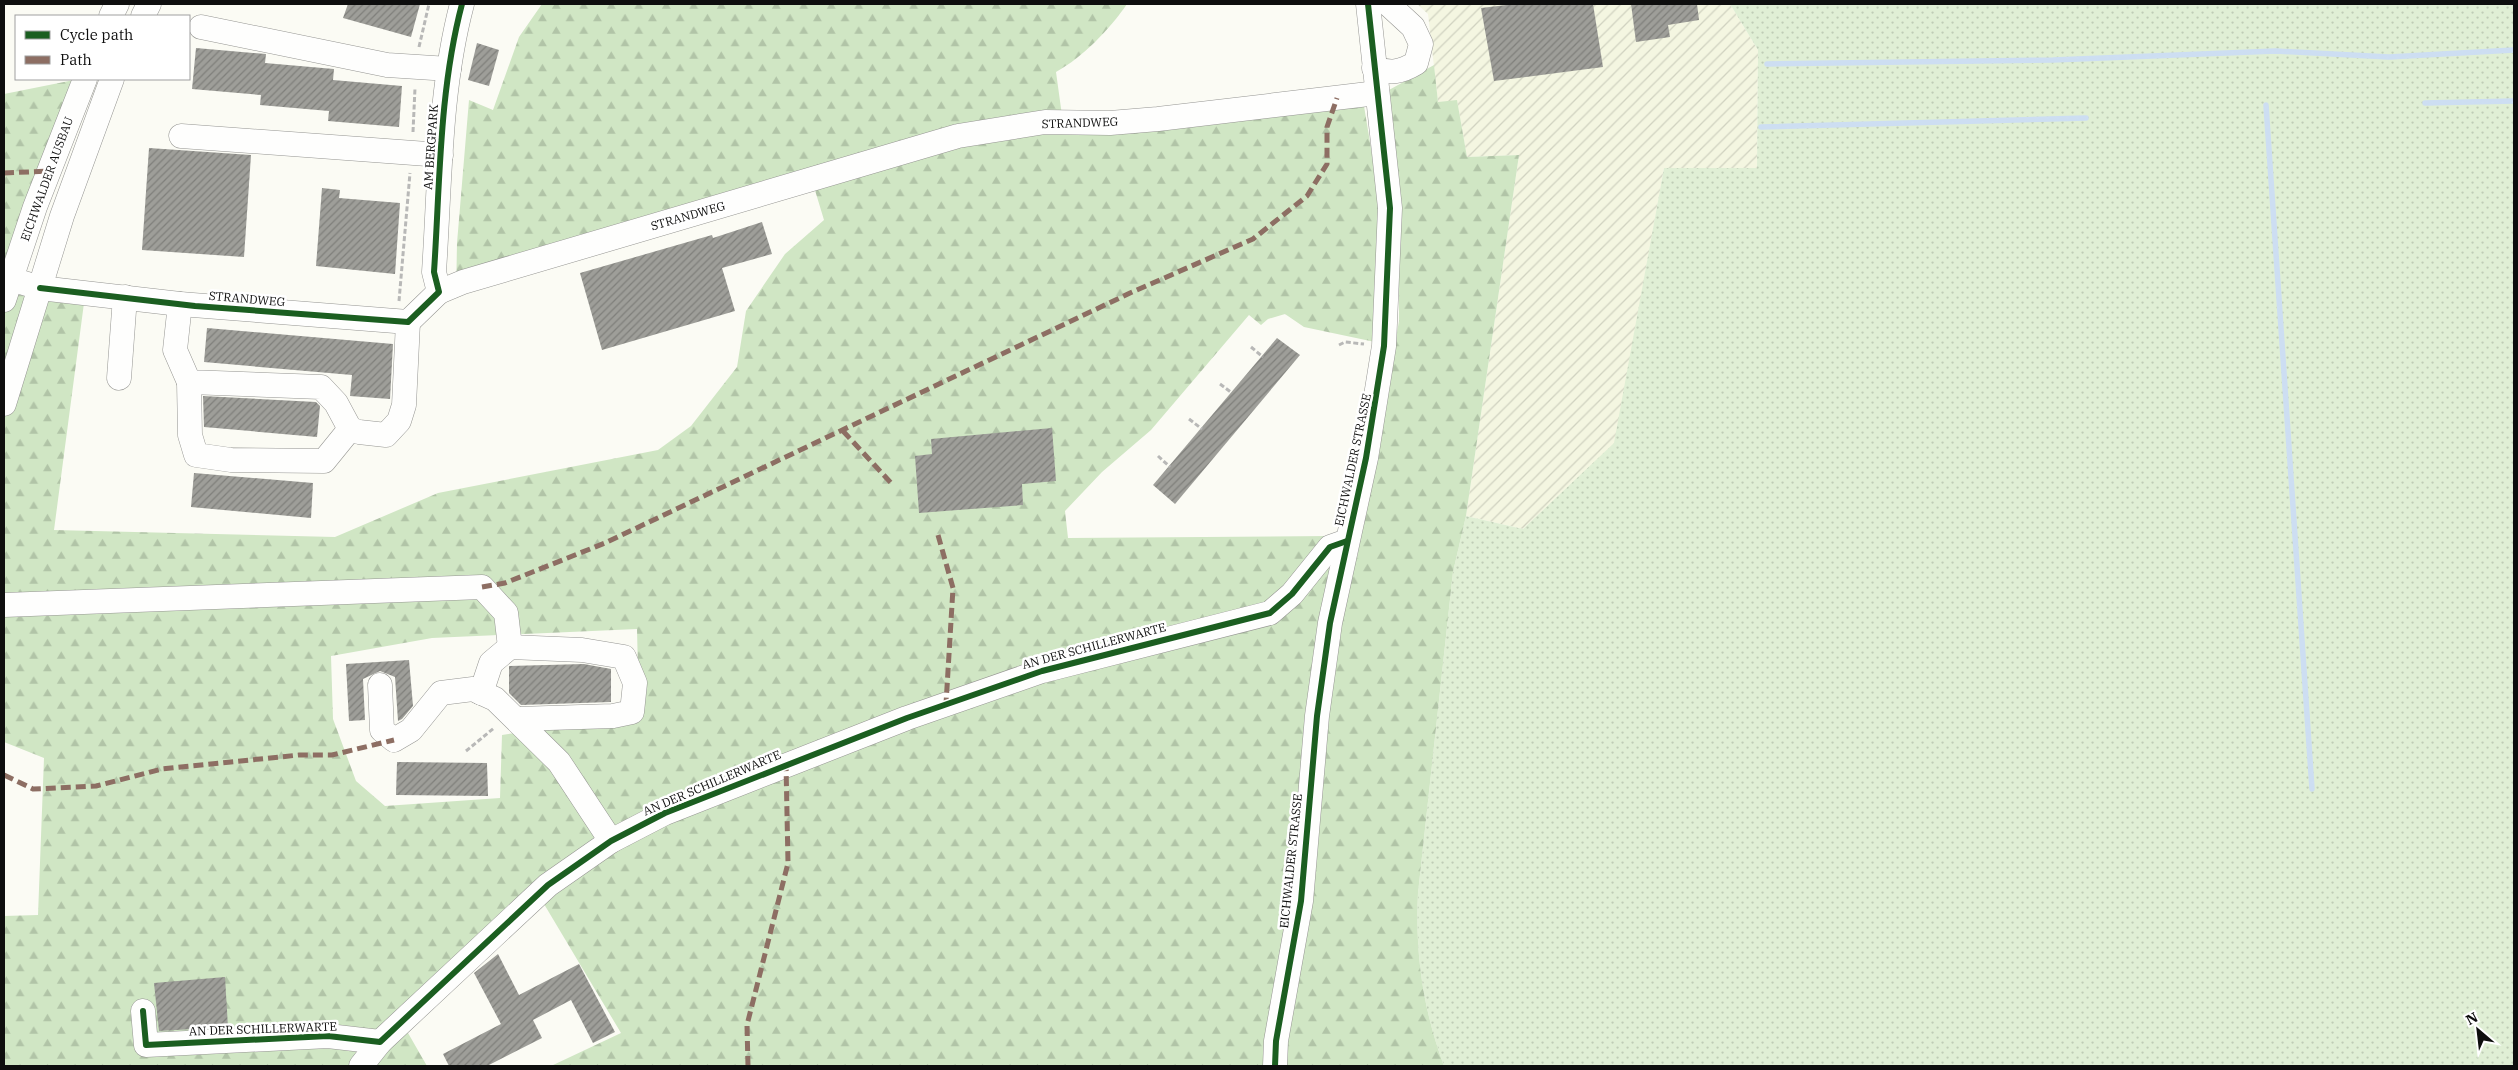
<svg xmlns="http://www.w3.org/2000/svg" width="2518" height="1070" viewBox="0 0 2518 1070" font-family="'IBM Plex Serif',serif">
  <defs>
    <pattern id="farmland-furrows" width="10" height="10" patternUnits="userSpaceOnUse" patternTransform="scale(1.25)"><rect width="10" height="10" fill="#f4f6e1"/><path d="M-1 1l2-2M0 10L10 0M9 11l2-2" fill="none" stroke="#d0d2c0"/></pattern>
    <pattern id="grass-dots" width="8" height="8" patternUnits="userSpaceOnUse" patternTransform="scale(1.25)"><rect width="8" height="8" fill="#e0efd5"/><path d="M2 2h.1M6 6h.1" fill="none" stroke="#bfccb6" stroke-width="1.8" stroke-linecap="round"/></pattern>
    <pattern id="forest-firs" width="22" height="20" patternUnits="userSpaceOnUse" patternTransform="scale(1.25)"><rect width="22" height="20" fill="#d0e6c4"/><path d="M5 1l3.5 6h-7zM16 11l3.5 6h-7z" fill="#b1c4a7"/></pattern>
    <pattern id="building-hatch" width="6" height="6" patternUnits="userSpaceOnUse" patternTransform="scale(1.25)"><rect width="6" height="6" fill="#9e9e99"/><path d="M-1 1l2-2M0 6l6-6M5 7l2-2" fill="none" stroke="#7f7f7b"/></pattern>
  </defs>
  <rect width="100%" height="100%" fill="#fbfbf4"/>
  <path fill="url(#farmland-furrows)" d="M1417,4H1730L1758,50L1757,168H1664L1615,443L1523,529L1466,516L1519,155L1467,157L1457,101L1438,102L1428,14Z"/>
  <path fill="url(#grass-dots)" d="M1730,4H2514V1066H1444C1423,1009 1415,954 1418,893L1453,572L1466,516L1523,529L1614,443L1664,168H1757L1758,50Z"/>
  <g fill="url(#forest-firs)" fill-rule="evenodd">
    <path d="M542,4H1127C1109,30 1083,57 1056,72L1064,130L1364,106L1381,209L1375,342L1304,327L1285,314L1268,319L1261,325L1249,315L1151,430L1102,472L1065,511L1068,538L1330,536L1329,559L1357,558L1399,321V257L1389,90L1434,65L1438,102L1457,100L1467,157L1519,155L1466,516L1453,572L1418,893C1415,954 1423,1009 1444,1066H551L621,1033L541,899L404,1026L427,1066H4V916L38,915L44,758L4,742V293L84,303L54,530L335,537L438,493L658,450L691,426L737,367L746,311L785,254L824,220L814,187L475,289L456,298L457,243L469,100L493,110L519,37ZM637,629L639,715L502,735L500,798L385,806L356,781L333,719L331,656L432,638Z"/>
    <path d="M74,80L4,272V94Z"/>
  </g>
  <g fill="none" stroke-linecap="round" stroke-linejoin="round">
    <g stroke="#cddef2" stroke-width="5.5">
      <path d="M1767,64L2053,60L2276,51L2389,57L2514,50"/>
      <path d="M2425,103L2514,101"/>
      <path d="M2266,105L2312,789"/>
      <path d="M1761,127L2086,118"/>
    </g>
  </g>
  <g fill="url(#building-hatch)">
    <path d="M348,4H420L411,37L343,18Z"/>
    <path d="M1515,4H1593L1603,67L1494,81L1481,8Z"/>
    <path d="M1631,4H1697L1699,20L1668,25L1670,37L1636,42Z"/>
    <path d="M477,43L499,50L489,86L468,80Z"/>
    <path d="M196,48L266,54L265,63L334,69L333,80L402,86L399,127L328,121L329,111L260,105L261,95L192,89Z"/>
    <path d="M149,148L251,155L244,257L142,250Z"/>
    <path d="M322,188L340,190L339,198L400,203L395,274L316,266Z"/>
    <path d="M762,222L772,254L722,268L735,311L602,350L580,273L712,235L713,238Z"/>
    <path d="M207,328L393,344L390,399L350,396L352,375L204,362Z"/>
    <path d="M1277,338L1300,355L1175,504L1153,485Z"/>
    <path d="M203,396L316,402L320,406L317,437L204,427Z"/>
    <path d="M1052,428L1056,481L1022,484L1023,505L919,513L915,456L932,454L931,439Z"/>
    <path d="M194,473L313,483L311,518L191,507Z"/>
    <path d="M409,660L413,706L402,719L398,721L395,677L380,671L363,679L365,720L349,721L346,664Z"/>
    <path d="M584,664L611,669V702L521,705L509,693V666Z"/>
    <path d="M397,762L487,763L488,796L396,795Z"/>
    <path d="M498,954L519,995L579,964L615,1032L593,1043L571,1000L533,1020L542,1038L487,1066H449L443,1054L501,1024L474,973Z"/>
    <path d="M225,977L228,1027L159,1031L154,983Z"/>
  </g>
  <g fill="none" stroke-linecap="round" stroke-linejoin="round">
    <g stroke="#959592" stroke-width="25">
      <g id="minor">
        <path d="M111,16L117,4"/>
        <path d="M143,16L149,4"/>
        <path d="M201,27L387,65L449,69"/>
        <path d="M1374,68C1391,74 1401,72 1416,63L1421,44L1413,27L1388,4"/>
        <path d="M181,136L441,155"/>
        <path d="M11,279L40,288L180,304L408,322L439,292L463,282L958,136L1045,122L1110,123L1158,119L1377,93"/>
        <path d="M439,292L434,272C440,183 439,91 462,4"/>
        <path d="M4,300L35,207L85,79"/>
        <path d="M180,304L175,350L189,382L321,387L336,403L350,429L359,432L386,435L399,421L404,405L408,322"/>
        <path d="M119,378L125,297"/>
        <path d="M189,382L190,435L196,455L231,460L324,461L350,429"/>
        <path d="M4,404L62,216L112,79"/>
        <path d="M4,605L482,587L506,613L510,647"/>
        <path d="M380,685L382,730L394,740L411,730L441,693L473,689L495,699L559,762L611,841"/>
        <path d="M481,693L491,663L510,647L582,650L624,657L635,683L632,712L613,716L517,719"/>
        <path d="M143,1011L146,1045L328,1036L380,1042"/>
        <path d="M361,1066L380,1042L548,885L611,841L665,813L907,718L1042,671L1270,613L1292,594L1330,547L1347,541"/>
        <path d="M1275,1066L1276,1041L1301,901L1317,716L1330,623L1366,458L1384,346L1390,208L1368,4"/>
      </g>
    </g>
    <g stroke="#b8b8b7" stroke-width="3" stroke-dasharray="5 2.5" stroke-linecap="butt">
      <path d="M419,47L429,4"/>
      <path d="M413,132L415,88"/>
      <path d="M399,301L410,173"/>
      <path d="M1339,345L1345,342L1364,344"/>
      <path d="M1251,347L1263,357"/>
      <path d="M1220,384L1232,393"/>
      <path d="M1189,419L1202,429"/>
      <path d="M1158,456L1170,467"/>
      <path d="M466,751L494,728"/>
    </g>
    <use href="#minor" stroke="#fefefd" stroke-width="24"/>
    <g stroke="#8d6e63" stroke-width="5" stroke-dasharray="10 5" stroke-linecap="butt">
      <path d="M4,173L49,171"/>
      <path d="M843,431L892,484"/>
      <path d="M938,535L953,588L946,704"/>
      <path d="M482,587L505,583L605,543L1130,293L1253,239L1307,196L1327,164V127L1337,98"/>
      <path d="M4,775L33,789L96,786L162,769L299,755H332L394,740"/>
      <path d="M748,1066L747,1025L788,863L786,764"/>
    </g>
    <g stroke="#fff" stroke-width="9">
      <g id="cycleway">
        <path d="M40,288L195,306L408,322L439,292L434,272C440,183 439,91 462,4"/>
        <path d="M143,1011L146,1045L328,1036L380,1042L548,885L611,841L665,813L907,718L1042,671L1270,613L1292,594L1330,547L1347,541"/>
        <path d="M1275,1066L1276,1041L1301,901L1317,716L1330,623L1366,458L1384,346L1390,208L1368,4"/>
      </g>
    </g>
    <use href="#cycleway" stroke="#1b5e20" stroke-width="6"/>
  </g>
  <g text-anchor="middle" stroke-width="5" stroke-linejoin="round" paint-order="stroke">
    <g font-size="12" fill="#0e0e0e" stroke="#fff">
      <text transform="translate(1080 123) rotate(-2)" y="4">STRANDWEG</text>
      <text transform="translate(431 147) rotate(-86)" y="4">AM BERGPARK</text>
      <text transform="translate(47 179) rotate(-70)" y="4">EICHWALDER AUSBAU</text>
      <text transform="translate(688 216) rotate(-16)" y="4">STRANDWEG</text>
      <text transform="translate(247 299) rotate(5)" y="4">STRANDWEG</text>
      <text transform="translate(1353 460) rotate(-78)" y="4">EICHWALDER STRASSE</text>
      <text transform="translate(1094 646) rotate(-15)" y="4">AN DER SCHILLERWARTE</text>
      <text transform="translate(712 783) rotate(-23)" y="4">AN DER SCHILLERWARTE</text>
      <text transform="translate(1291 861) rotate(-84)" y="4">EICHWALDER STRASSE</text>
      <text transform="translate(263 1029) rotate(-2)" y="4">AN DER SCHILLERWARTE</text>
    </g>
  </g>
  <rect width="2518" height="1070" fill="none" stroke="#0e0e0e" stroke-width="10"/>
  <rect x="15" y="15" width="175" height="65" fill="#ffffff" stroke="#9f9f9f"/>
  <rect x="25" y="31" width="25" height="8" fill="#1b5e20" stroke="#9f9f9f"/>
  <text x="60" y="40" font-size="15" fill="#0e0e0e">Cycle path</text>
  <rect x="25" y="56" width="25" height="8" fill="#8d6e63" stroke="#9f9f9f"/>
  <text x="60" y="65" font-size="15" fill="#0e0e0e">Path</text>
  <g transform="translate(2478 1030) rotate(332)" stroke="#ffffff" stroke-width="4" paint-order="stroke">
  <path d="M0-4L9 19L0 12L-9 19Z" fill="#0e0e0e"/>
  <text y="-8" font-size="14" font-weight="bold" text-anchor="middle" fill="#0e0e0e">N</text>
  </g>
</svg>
